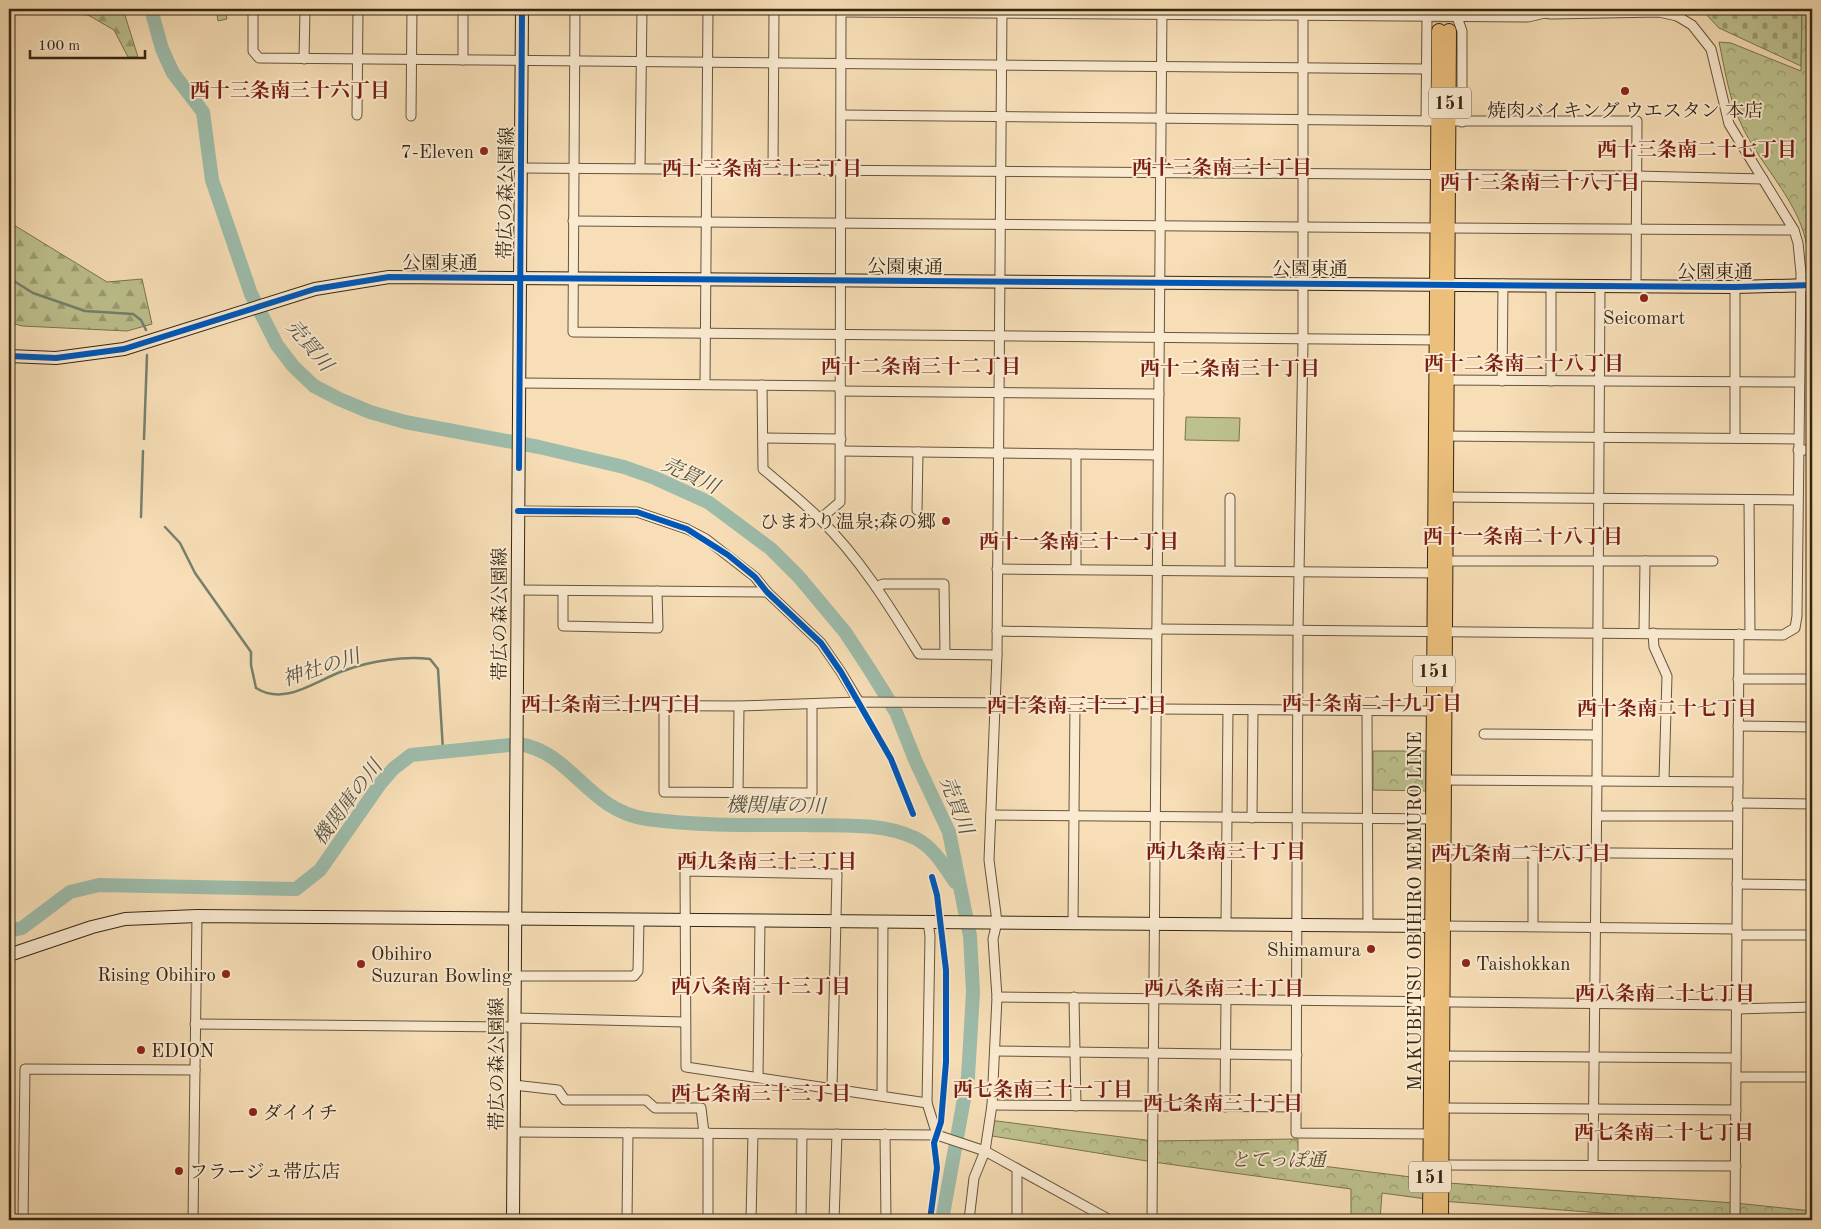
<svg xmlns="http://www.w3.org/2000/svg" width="1821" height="1229" viewBox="0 0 1821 1229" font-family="'Old Standard TT','Noto Serif JP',serif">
  <defs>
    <pattern id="forest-firs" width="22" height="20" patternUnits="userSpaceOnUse" patternTransform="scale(1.25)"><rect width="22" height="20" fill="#bdc18e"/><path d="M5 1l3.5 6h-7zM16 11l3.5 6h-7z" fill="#9a9d73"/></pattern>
    <pattern id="cemetery-stones" width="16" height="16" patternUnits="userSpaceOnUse" patternTransform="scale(1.25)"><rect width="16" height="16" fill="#bdc18e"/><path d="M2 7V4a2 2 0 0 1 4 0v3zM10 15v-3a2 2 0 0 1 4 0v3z" fill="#9a9d73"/></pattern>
    <pattern id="park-crowns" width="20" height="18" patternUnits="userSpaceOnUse" patternTransform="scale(1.25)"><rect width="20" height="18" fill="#bdc18e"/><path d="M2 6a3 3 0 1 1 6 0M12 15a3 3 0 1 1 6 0" fill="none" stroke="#9a9d73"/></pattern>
  </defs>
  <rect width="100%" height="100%" fill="#f7deb6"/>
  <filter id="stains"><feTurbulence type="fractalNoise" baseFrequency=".004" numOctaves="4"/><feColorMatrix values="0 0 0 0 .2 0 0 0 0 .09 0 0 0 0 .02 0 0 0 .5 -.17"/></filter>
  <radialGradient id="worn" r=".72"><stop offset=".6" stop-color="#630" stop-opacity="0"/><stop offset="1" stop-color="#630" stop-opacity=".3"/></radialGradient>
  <path fill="#bdc18e" stroke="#7a7450" d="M1186,417L1240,418L1239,441L1185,440Z"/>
  <g fill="url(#forest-firs)" stroke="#7a7450">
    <path d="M9,9H123L138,57H128L114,30L88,15Z"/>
    <path d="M216,9H225L227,19L218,21Z"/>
    <path d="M9,222L107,282L142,279L152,324L127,331L22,326L9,322Z"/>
  </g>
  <path fill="url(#cemetery-stones)" stroke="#7a7450" d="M1701,9H1802L1801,66L1719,28Z"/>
  <g fill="url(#park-crowns)" stroke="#7a7450">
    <path d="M1802,9H1812V280L1806,276C1818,218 1765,175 1742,126C1729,100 1725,70 1719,42L1731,43L1801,71Z"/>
    <path d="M1373,751H1426V791L1373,790Z"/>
    <path d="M989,1120L1153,1141L1298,1139V1163L1411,1177L1441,1178L1448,1183L1735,1203L1812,1211V1220H1695L1441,1201L1382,1193L1380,1220H1351V1189L1153,1162L986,1135Z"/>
  </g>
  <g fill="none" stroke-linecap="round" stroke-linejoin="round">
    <g stroke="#74806e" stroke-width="2.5">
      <path d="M9,278L33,293L85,311L133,314L141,320L146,330"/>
      <path d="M144,439L147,355"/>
      <path d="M141,517L143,451"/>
      <path d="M165,527L180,543L195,573L251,652V665L256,688C286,707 317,679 346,670C371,661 403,656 430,659L438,669L443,750"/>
    </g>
    <g stroke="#9dbcab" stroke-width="14">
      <path d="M151,9L162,49L173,73L203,112L212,180L251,294L277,345L293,366L314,386L339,399L370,412L405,422L539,447L624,467L655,478L708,502L771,549L799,577L845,632L870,670L896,712L916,762L949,832L970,936L973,992L968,1077L942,1220"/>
      <path d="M9,931L22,928L70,892L99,885L296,889L320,870L380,784L393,769L411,755L519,744C572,752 588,811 647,819C699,826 751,825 802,825C839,826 881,822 915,838C933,847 944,865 955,882"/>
    </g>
    <g stroke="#d0b995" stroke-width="14" stroke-dasharray="14 7" stroke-linecap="butt">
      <path d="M1439,9V31"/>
      <path d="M1449,9V31"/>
    </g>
    <g stroke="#66543c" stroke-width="11">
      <g id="street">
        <path d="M253,9V51L259,58L1426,69"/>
        <path d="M575,9L573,332L1440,340"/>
        <path d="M1303,9V340L1298,631L1296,1133L1434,1134"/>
        <path d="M1457,9V17L1462,31V122"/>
        <path d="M841,12L1528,17L1545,13"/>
        <path d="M1677,16L1686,9"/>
        <path d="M304,59L305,9"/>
        <path d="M463,60V9"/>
        <path d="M357,115L358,9"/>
        <path d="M841,115L1439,121"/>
        <path d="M411,116L412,9"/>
        <path d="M1426,121L1427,17"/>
        <path d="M1450,121H1637L1636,286"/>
        <path d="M521,168L1636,176L1763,179"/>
        <path d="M640,168L642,9"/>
        <path d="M773,169L774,9"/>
        <path d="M573,221L1437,228"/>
        <path d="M1449,228L1794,230"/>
        <path d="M1441,380L1799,382"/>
        <path d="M1502,381L1503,284"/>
        <path d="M1551,381V285"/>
        <path d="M520,383L840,386"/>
        <path d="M705,383L708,9"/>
        <path d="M762,385L763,469C782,485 802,501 820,519C859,557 890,607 919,654L997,655"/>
        <path d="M840,391L1159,394"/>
        <path d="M1443,436L1798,439"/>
        <path d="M763,438L841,439"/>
        <path d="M1735,438V287"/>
        <path d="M1798,450H1812"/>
        <path d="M841,451L1158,455"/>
        <path d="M1446,497L1797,500"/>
        <path d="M1230,498V570"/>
        <path d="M1749,500L1750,634"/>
        <path d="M917,510L918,452"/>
        <path d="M518,511L637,512L687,529L706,539L755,577L767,592L821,643L841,672L859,702"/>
        <path d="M820,519L840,502L841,9"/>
        <path d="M1440,561H1713"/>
        <path d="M997,569L1439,573"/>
        <path d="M1076,569V454"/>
        <path d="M876,587L883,584H944L945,654"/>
        <path d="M518,590L767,592"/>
        <path d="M563,591V626L658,628L657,591"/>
        <path d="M1157,629L1783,635L1795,628L1797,616L1801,273L1798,243L1794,230L1729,124L1711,49L1692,25L1677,16L1659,12L1551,14L1545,13L1540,9"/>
        <path d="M997,631L1157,634"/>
        <path d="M1644,633L1645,561"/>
        <path d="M1653,633L1654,647L1667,676L1664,780"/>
        <path d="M1738,679H1812"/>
        <path d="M517,705L739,706L859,702L1157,704"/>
        <path d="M664,706V792L812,793V704"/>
        <path d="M1157,709L1437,711"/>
        <path d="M1367,712L1368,925"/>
        <path d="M1738,726L1812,727"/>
        <path d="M1484,734L1597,735"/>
        <path d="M1440,780L1738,782"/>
        <path d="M738,794L739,706"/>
        <path d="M1737,803L1812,804"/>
        <path d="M991,815L1436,819"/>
        <path d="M1597,816H1737"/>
        <path d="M1252,818L1253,710"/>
        <path d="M1440,849L1483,852L1737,854"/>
        <path d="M1737,884L1812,885"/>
        <path d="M1073,923L1075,704"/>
        <path d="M1226,924L1228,710"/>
        <path d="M1440,926L1737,929"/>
        <path d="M1533,926V851"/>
        <path d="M1737,935H1812"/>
        <path d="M515,976H634L638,971L639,919"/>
        <path d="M997,997L1736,1005"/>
        <path d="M1074,997L1076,1106"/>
        <path d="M1736,1009L1812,1007"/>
        <path d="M515,1018L685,1022"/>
        <path d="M195,1024L515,1027"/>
        <path d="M995,1051L1297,1055"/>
        <path d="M1443,1056L1736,1058"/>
        <path d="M758,1077L760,921"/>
        <path d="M1736,1077H1812"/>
        <path d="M514,1085L558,1090L565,1100H646L655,1108H701L704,1133"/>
        <path d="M832,1088L837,874L685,871L686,1067L927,1103L937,1135"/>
        <path d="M882,1096L883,922"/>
        <path d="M927,1103L930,936L928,922"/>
        <path d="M992,1105L1296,1107"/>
        <path d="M1225,1107L1226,999"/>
        <path d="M1442,1108L1736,1110"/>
        <path d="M514,1132L937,1135L985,1151L1110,1220"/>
        <path d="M885,1134L886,1220"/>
        <path d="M1593,1164L1597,779L1600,285"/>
        <path d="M1441,1165L1736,1166"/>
        <path d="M23,1220L25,1069L195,1070"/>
        <path d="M193,1220L197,916"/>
        <path d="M627,1220L628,1133"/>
        <path d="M708,1220V1133"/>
        <path d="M751,1220L753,1134"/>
        <path d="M801,1220L802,1134"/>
        <path d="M834,1220L837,1134"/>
        <path d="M969,1220L974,1178L985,1151L992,1105L997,997L993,939L997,922L989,860L997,655L1002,9"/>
        <path d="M1017,1220V1169"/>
        <path d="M1152,1220L1162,9"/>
        <path d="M1735,1220L1739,634"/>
      </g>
    </g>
    <g stroke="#362613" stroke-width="14">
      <g id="secondary">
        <path d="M9,356L56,358L124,349L315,289L389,277L1735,287L1812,285"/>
        <path d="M9,955L92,927L125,919L197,916L1432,926"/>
        <path d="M513,1220L522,9"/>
      </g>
    </g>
    <g stroke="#362613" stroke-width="16">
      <g id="primary">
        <path d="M1430,1220L1439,31"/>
        <path d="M1441,1220L1449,31"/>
      </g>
    </g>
    <use href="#street" stroke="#faead0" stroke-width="9"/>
    <use href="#secondary" stroke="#faead0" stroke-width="12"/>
    <use href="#primary" stroke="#ecbf7b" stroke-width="14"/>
    <g stroke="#faead0" stroke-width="9">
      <g id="cycleway">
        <path d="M9,356L56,358L124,349L315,289L389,277L1735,287L1812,285"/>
        <path d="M519,468L522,9"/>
        <path d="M518,511L637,512L687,529L728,555L755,577L767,592L821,643L841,672L891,759L913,814"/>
        <path d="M930,1220L937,1168L934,1143L941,1122L946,1062V970L937,895L932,877"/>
      </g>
    </g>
    <use href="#cycleway" stroke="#0057b8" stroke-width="6"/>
  </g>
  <g fill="#8f2418" stroke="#faead0" stroke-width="2">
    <circle cx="1625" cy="91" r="5"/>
    <circle cx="484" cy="151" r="5"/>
    <circle cx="1644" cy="298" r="5"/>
    <circle cx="946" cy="521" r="5"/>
    <circle cx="1371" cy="949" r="5"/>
    <circle cx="1466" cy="963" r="5"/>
    <circle cx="361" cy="964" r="5"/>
    <circle cx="226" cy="974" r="5"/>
    <circle cx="141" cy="1050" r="5"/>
    <circle cx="253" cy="1112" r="5"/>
    <circle cx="179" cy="1171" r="5"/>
  </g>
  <g text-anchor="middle" stroke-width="4" stroke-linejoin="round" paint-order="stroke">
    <g fill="#faead0" stroke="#71614c" stroke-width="1">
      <rect x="1429" y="87.5" width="42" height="31" rx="4"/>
      <rect x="1413" y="655.5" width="42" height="31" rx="4"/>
      <rect x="1409" y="1161.5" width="42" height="31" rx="4"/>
    </g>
    <g font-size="18" font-weight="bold" fill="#362613">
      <text x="1450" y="109">151</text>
      <text x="1434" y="677">151</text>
      <text x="1430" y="1183">151</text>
    </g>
    <g font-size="19" fill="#362613" stroke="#faead0" text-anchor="start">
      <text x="1625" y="117" text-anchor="middle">焼肉バイキング ウエスタン 本店</text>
      <text x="474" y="158" text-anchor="end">7-Eleven</text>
      <text x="1644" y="324" text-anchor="middle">Seicomart</text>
      <text x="936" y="528" text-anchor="end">ひまわり温泉;森の郷</text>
      <text x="1361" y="956" text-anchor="end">Shimamura</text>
      <text x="371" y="960">Obihiro<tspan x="371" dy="22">Suzuran Bowling</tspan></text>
      <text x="1476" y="970">Taishokkan</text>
      <text x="216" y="981" text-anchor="end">Rising Obihiro</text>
      <text x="151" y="1057">EDION</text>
      <text x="263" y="1119">ダイイチ</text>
      <text x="189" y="1178">フラージュ帯広店</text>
    </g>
    <g font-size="19" fill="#362613" stroke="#faead0">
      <text transform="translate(505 193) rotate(-89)" y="7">帯広の森公園線</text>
      <text x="440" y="269">公園東通</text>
      <text transform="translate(905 266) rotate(1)" y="7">公園東通</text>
      <text x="1310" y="275">公園東通</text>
      <text x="1715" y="278">公園東通</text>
      <text transform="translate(499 614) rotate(-90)" y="7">帯広の森公園線</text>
      <text transform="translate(1414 911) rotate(-90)" y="7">MAKUBETSU OBIHIRO MEMURO LINE</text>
      <text transform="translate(496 1064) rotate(-90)" y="7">帯広の森公園線</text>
    </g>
    <g font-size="19" font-style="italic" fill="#584d32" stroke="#faead0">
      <text x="1278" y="1166">とてっぽ通</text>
    </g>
    <g font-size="20" font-weight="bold" fill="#7a1f14" stroke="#faead0">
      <text x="290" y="97">西十三条南三十六丁目</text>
      <text x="1697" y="156">西十三条南二十七丁目</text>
      <text x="1222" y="174">西十三条南三十丁目</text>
      <text x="762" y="175">西十三条南三十三丁目</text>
      <text x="1540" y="189">西十三条南二十八丁目</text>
      <text x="1524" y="370">西十二条南二十八丁目</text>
      <text x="921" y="373">西十二条南三十二丁目</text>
      <text x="1230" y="375">西十二条南三十丁目</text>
      <text x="1523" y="543">西十一条南二十八丁目</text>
      <text x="1079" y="548">西十一条南三十一丁目</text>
      <text x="1372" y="710">西十条南二十九丁目</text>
      <text x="611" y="711">西十条南三十四丁目</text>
      <text x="1077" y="712">西十条南三十一丁目</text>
      <text x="1667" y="715">西十条南二十七丁目</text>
      <text x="1226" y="858">西九条南三十丁目</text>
      <text x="1521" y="860">西九条南二十八丁目</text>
      <text x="767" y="868">西九条南三十三丁目</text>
      <text x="761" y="993">西八条南三十三丁目</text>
      <text x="1224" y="995">西八条南三十丁目</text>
      <text x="1665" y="1000">西八条南二十七丁目</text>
      <text x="1043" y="1096">西七条南三十一丁目</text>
      <text x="761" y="1100">西七条南三十三丁目</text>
      <text x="1223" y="1110">西七条南三十丁目</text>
      <text x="1664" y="1139">西七条南二十七丁目</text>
    </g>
    <g font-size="20" font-style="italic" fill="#555341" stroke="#faead0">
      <text transform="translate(310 345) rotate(50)" y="7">売買川</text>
      <text transform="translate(691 475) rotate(25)" y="7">売買川</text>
      <text transform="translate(321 667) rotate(-18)" y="7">神社の川</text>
      <text transform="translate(347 802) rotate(-53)" y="7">機関庫の川</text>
      <text transform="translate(776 805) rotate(1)" y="7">機関庫の川</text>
      <text transform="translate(957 805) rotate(69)" y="7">売買川</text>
    </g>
  </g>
  <rect width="1821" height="1229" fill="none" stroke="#f7deb6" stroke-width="30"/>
  <rect x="10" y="10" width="1801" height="1209" fill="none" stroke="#362613" stroke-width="2.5"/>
  <rect x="15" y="15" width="1791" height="1199" fill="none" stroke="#362613"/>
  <path d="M30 50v8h115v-8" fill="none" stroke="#362613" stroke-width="2.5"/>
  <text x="38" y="50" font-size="15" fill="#362613" stroke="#faead0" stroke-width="4" paint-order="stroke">100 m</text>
  <rect width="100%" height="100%" filter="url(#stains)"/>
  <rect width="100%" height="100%" fill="url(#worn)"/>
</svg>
